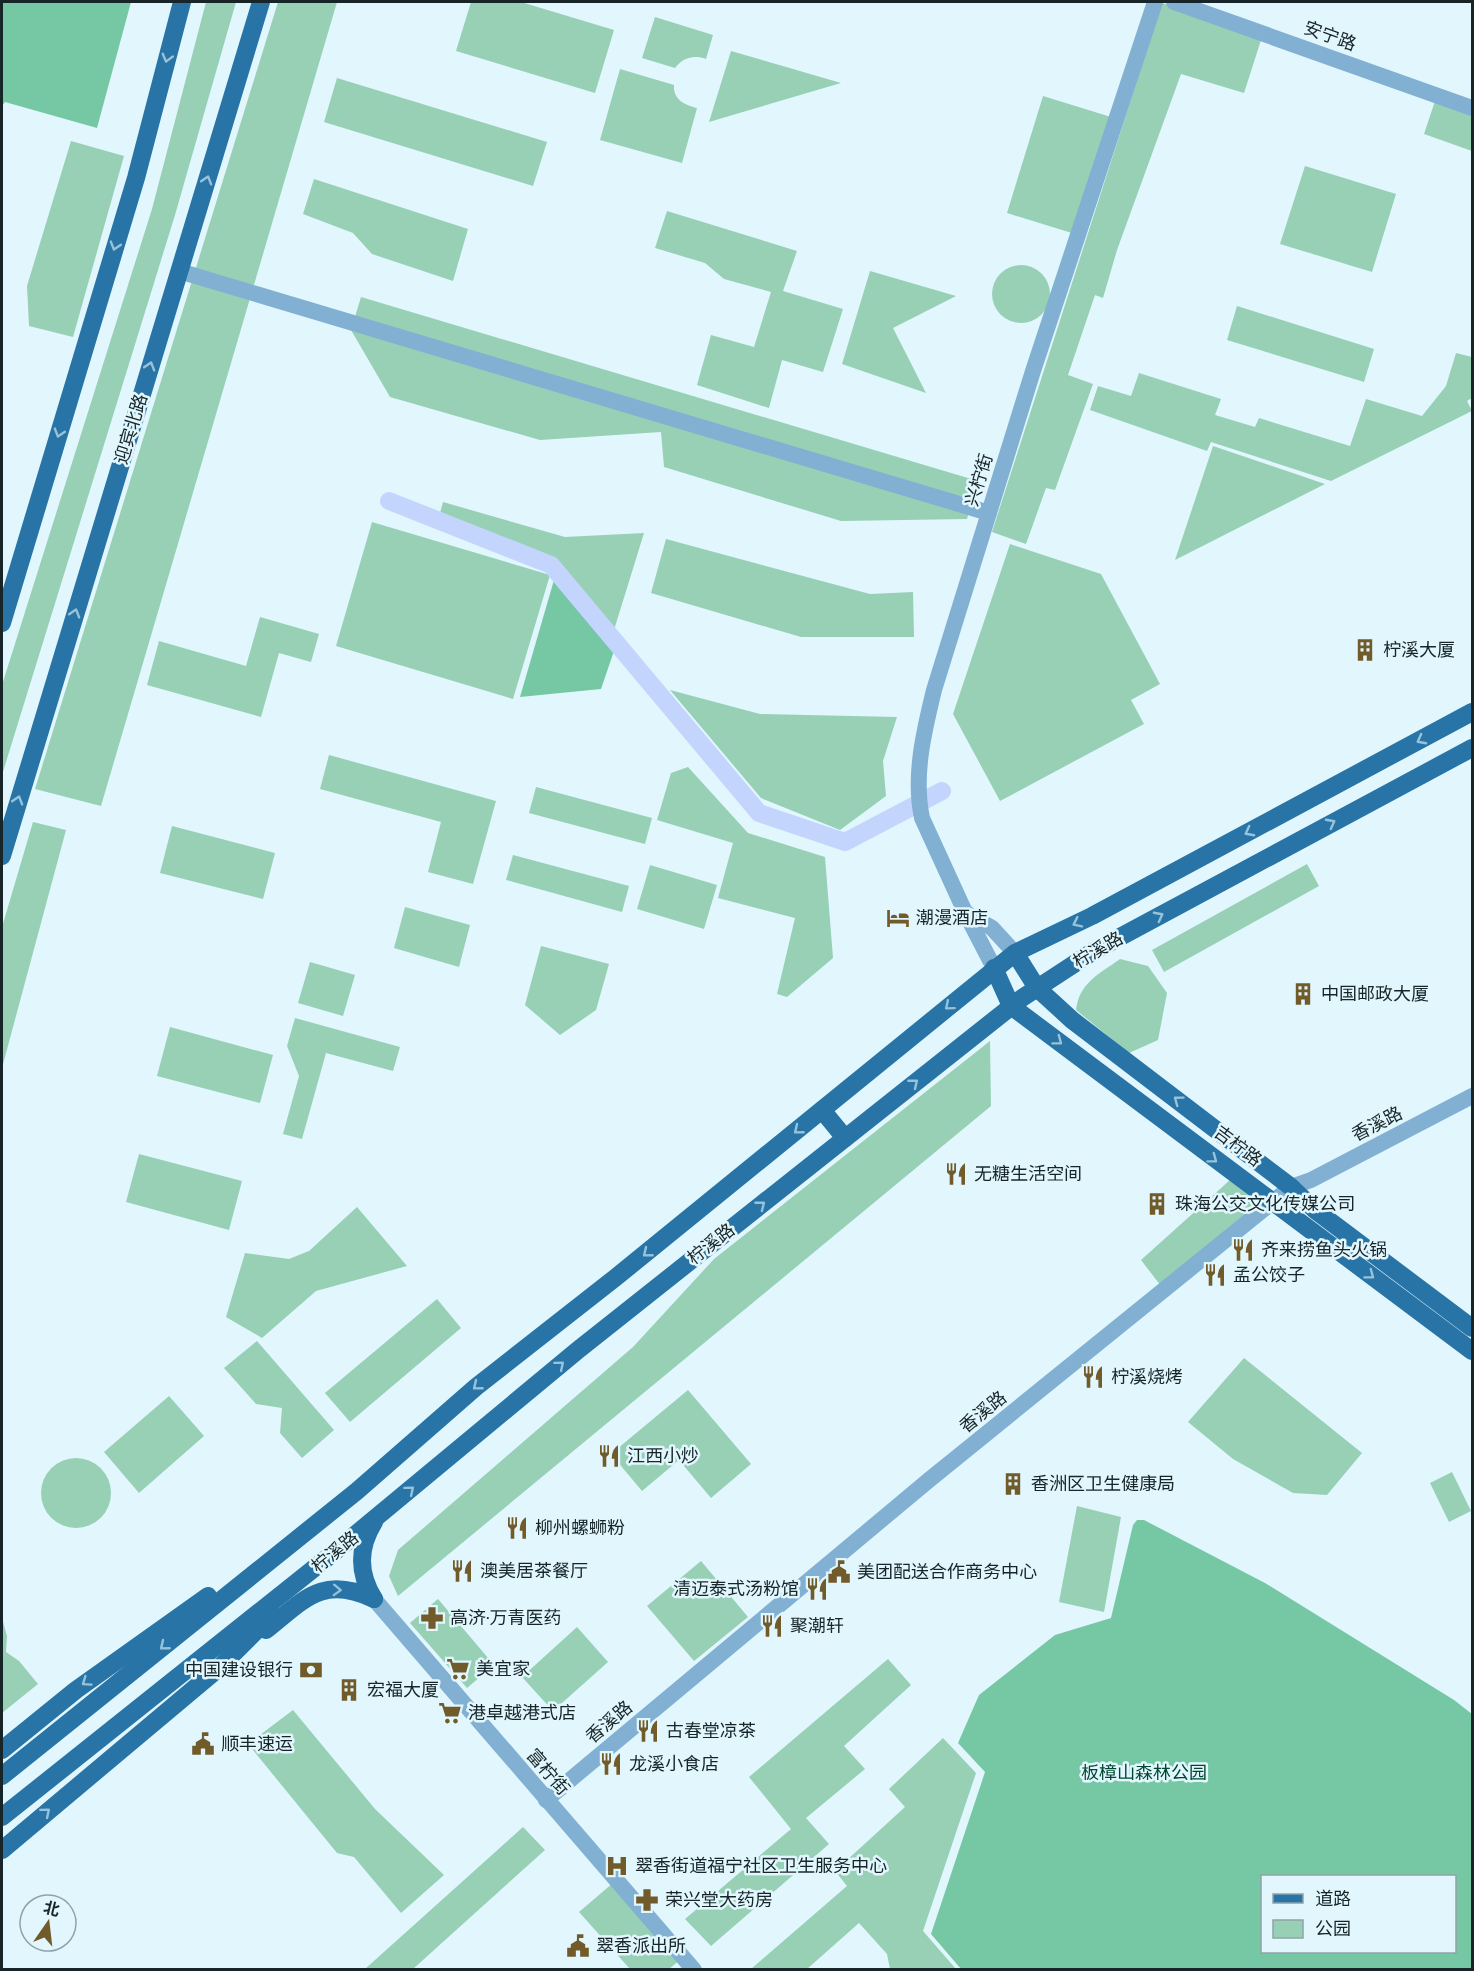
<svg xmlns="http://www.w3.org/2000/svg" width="1474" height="1971" viewBox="0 0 1474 1971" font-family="'DM Sans','Noto Sans SC',sans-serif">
  <rect width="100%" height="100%" fill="#e1f7fd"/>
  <g fill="#97d0b5">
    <path d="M206,2H236L175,215L2,775V685L152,209Z"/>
    <path d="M278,2H337L101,806L35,789Z"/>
    <path d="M471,2H521L614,30L595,93L456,51Z"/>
    <path d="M1162,3L1262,37L1244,93L1181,74L1117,250L1103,298L1095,295L1068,375L1093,384L1055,490L1046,488L1026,544L992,532Z"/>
    <path d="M655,17L713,35L706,59C694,55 684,57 675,68L642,58Z"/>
    <path d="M731,51L841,83L709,122Z"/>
    <path d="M620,69L674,85C673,100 685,105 697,108L682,163L600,140Z"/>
    <path d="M337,78L547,142L533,186L324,122Z"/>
    <path d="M1043,96L1111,117L1075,234L1007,213Z"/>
    <path d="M1435,101L1472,113V151L1424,134Z"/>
    <path d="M71,141L124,156L73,337L29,326L27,286Z"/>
    <path d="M1305,166L1396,194L1372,272L1280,244Z"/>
    <path d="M314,179L468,229L453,281L372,254L353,233L303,214Z"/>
    <path d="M667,211L797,251L783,291L843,309L823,372L782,360L769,408L697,385L711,335L754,347L771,292L724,279L705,263L655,248Z"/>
    <circle cx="1021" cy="294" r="29"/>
    <path d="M870,271L956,296L893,328L926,393L842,364Z"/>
    <path d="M361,297L978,481L967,519L841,521L664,467L661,432L540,440L390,397L351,330Z"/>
    <path d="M1237,306L1374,349L1364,382L1227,340Z"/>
    <path d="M1456,353L1472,357V398L1467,401L1472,411L1331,481L1211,442L1207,451L1090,410L1098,386L1131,396L1139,373L1221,399L1215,415L1255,427L1259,418L1350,446L1366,399L1422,416L1446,386Z"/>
    <path d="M1213,446L1325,484L1175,560Z"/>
    <path d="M443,502L565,537L644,533L614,630L557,559L440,513Z"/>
    <path d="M372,522L550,575L513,699L336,646Z"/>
    <path d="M666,539L870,594L913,592L914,637H801L651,593Z"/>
    <path d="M1010,544L1101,574L1160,684L1131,700L1144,724L1000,801L953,714Z"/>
    <path d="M260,617L319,634L311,662L279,653L261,717L147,685L159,641L246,666Z"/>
    <path d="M670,690L760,714L897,717L883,761L886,796L840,830L761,798Z"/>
    <path d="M329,755L496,801L473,884L428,872L441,822L320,789Z"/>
    <path d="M688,767L748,833L825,857L833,958L787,997L777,994L795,918L718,898L733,843L657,820L671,773Z"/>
    <path d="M536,787L652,818L645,844L529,813Z"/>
    <path d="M33,822L66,830L2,1068V927Z"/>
    <path d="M172,826L275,853L263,899L160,873Z"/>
    <path d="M513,855L629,886L622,912L506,880Z"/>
    <path d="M1307,864L1319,886L1164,972L1152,950Z"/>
    <path d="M650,865L717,885L704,929L637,909Z"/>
    <path d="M405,907L470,925L459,967L394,948Z"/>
    <path d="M541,946L609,964L596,1010L560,1035L525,1005Z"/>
    <path d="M1120,959L1148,966L1167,993L1158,1040L1129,1053L1076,1010C1079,983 1099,974 1120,959Z"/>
    <path d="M310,962L355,975L343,1016L298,1003Z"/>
    <path d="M295,1018L400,1047L393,1071L326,1053L302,1139L283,1134L299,1076L287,1046Z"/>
    <path d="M170,1027L273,1055L260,1103L157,1076Z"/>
    <path d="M990,1041L991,1106L398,1596L389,1576L398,1550L633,1347L714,1259Z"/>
    <path d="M139,1154L242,1181L229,1230L126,1202Z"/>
    <path d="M1230,1180L1264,1204L1161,1286L1141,1260Z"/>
    <path d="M357,1207L407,1266L316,1291L262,1338L226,1317L245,1253L289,1259L309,1251Z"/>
    <path d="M437,1299L461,1328L350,1422L325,1393Z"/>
    <path d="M257,1341L334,1430L302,1458L280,1433L282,1408L256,1404L224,1368Z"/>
    <path d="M1244,1358L1362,1453L1327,1495L1293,1493L1233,1459L1188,1422Z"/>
    <path d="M688,1390L751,1464L711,1498L679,1460L642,1491L611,1454Z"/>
    <path d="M169,1396L204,1436L139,1493L104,1452Z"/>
    <circle cx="76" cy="1493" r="35"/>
    <path d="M1452,1472L1471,1511L1449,1522L1430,1483Z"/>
    <path d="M1077,1506L1121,1517L1104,1612L1059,1602Z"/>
    <path d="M701,1561L748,1617L694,1661L647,1606Z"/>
    <path d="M438,1599L494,1665L467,1688L410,1623Z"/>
    <path d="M2,1618L7,1636L6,1652L19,1661L38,1684L2,1713Z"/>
    <path d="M577,1627L608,1662L553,1711L522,1677Z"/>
    <path d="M888,1659L911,1685L844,1746L865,1769L806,1818L829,1844L711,1946L685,1919L791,1829L749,1777Z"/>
    <path d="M293,1710L375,1809L444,1875L401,1913L354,1857L337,1853L248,1744Z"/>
    <path d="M943,1738L976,1773L923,1931L956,1969H890L887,1954L859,1923L807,1969H751L847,1886L835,1871L905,1807L889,1789Z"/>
    <path d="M523,1827L545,1850L413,1969H365Z"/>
    <path d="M613,1883L681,1959L669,1969H630L579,1912Z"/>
  </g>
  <g fill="#76c8a4" fill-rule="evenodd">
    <path d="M2,2H131L97,128L5,102L2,106Z"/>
    <path d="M554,580L615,648L601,689L520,697Z"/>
    <path d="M1137,1520H1144L1265,1583L1454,1700L1472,1714V1969H961L931,1934L985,1772L958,1743L979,1695L1055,1635L1111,1618L1133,1525ZM1262,1876H1454V1952H1262Z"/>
  </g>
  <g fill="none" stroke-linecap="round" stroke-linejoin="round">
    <path stroke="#c4d5fd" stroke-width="18" d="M389,501L551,565L759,813L845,842L942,791"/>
    <g stroke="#82b0d3" stroke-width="16">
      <path d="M1174,2L1472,108"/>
      <path d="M179,271L989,513"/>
      <path d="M966,913L992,928L1015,953"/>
      <path d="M994,968L965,912L922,818C913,776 924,731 934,690L1033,371L1155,2"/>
      <path d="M374,1599L694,1970"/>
      <path d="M546,1800L929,1480L1291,1187L1311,1180L1472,1096"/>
    </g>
    <g stroke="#2874a6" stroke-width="18">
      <path d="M2,623L136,178L182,2"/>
      <path d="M2,856L261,2"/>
      <path d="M1015,953L1037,988L1072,1020L1291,1187L1315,1210L1472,1328"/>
      <path d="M994,968L1011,1006L1472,1351"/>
      <path d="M822,1110L845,1138"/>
      <path d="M374,1599C358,1573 358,1548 374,1522"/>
      <path d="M266,1630C305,1599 322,1575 374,1599"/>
      <path d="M2,1750L76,1690L208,1596"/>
      <path d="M2,1776L357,1491L476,1387L615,1278L1015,953L1092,916L1472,712"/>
      <path d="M2,1817L332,1554L578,1350L1022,998L1094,951L1472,748"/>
      <path d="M2,1850L220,1667L272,1615"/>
    </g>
  </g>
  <defs><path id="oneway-chevron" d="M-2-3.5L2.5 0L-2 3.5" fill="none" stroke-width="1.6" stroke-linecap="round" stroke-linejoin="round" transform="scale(1.5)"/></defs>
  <g stroke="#97c3da">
    <use href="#oneway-chevron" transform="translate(167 58) rotate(105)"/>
    <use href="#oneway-chevron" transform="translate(207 180) rotate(-73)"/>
    <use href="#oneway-chevron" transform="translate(115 246) rotate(107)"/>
    <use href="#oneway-chevron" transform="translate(150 366) rotate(-73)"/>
    <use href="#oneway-chevron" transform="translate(59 433) rotate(107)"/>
    <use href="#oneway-chevron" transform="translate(75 613) rotate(-73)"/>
    <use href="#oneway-chevron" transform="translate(1421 740) rotate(152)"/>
    <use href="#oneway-chevron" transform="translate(18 800) rotate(-73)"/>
    <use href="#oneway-chevron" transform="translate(1331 823) rotate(-28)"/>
    <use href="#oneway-chevron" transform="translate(1249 832) rotate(152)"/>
    <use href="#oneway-chevron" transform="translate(1159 916) rotate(-28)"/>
    <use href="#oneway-chevron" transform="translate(1077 923) rotate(154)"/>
    <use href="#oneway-chevron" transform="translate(949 1006) rotate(140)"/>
    <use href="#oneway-chevron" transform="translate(1058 1041) rotate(37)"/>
    <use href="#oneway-chevron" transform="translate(914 1083) rotate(-39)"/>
    <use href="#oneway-chevron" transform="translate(1178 1100) rotate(-143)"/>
    <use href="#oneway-chevron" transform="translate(798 1130) rotate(141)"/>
    <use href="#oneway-chevron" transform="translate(1213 1159) rotate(37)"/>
    <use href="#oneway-chevron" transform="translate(761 1205) rotate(-38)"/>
    <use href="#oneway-chevron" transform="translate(647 1253) rotate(141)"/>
    <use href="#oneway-chevron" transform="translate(1370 1275) rotate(37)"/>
    <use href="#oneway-chevron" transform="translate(560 1365) rotate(-40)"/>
    <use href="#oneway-chevron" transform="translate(477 1386) rotate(141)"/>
    <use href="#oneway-chevron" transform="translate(410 1490) rotate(-40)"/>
    <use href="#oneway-chevron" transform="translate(337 1590) rotate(2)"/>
    <use href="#oneway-chevron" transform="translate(164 1646) rotate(141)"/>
    <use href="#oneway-chevron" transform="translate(86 1682) rotate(145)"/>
    <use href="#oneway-chevron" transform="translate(46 1812) rotate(-40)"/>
  </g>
  <defs>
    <g id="building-bare" transform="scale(1.8)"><path d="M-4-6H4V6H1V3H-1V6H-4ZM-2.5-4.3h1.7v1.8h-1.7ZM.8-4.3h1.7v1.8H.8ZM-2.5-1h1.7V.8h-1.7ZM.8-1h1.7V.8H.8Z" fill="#715b2b" stroke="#e1f7fd" stroke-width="2.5" paint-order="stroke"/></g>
    <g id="hotel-bare" transform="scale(1.8)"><path d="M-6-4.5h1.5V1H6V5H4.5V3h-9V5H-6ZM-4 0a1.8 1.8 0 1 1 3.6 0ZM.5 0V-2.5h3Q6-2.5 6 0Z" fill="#715b2b" stroke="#e1f7fd" stroke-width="2.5" paint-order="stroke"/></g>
    <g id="restaurant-bare" transform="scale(1.8)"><path d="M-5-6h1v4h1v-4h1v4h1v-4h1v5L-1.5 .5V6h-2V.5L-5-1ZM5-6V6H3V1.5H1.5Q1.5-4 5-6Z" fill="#715b2b" stroke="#e1f7fd" stroke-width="2.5" paint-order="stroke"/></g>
    <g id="civic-bare" transform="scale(1.8)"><path d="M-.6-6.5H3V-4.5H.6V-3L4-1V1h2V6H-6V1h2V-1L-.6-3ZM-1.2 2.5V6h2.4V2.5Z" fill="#715b2b" stroke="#e1f7fd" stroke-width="2.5" paint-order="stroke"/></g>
    <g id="pharmacy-bare" transform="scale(1.8)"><path d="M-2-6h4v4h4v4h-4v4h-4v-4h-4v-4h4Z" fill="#715b2b" stroke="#e1f7fd" stroke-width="2.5" paint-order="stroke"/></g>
    <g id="supermarket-bare" transform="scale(1.8)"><path d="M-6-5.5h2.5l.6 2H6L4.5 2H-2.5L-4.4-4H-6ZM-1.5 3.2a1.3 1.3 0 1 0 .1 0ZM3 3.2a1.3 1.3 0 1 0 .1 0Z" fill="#715b2b" stroke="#e1f7fd" stroke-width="2.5" paint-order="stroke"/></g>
    <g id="bank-bare" transform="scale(1.8)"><path d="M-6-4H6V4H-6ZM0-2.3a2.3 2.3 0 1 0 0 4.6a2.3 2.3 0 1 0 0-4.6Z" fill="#715b2b" stroke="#e1f7fd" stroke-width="2.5" paint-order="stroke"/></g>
    <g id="hospital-bare" transform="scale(1.8)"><path d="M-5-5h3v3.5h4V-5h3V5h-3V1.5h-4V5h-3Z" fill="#715b2b" stroke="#e1f7fd" stroke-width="2.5" paint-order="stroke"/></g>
  </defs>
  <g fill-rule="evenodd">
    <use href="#building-bare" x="1365" y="650"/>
    <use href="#hotel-bare" x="898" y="918"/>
    <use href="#building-bare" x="1303" y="994"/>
    <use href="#restaurant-bare" x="956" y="1174"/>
    <use href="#building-bare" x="1157" y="1204"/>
    <use href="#restaurant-bare" x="1243" y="1250"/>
    <use href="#restaurant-bare" x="1215" y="1275"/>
    <use href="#restaurant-bare" x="1093" y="1377"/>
    <use href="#restaurant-bare" x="609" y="1456"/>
    <use href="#building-bare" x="1013" y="1484"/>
    <use href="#restaurant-bare" x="517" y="1528"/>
    <use href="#restaurant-bare" x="462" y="1571"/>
    <use href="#civic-bare" x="839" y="1572"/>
    <use href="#restaurant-bare" x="817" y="1589"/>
    <use href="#pharmacy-bare" x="432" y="1618"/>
    <use href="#restaurant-bare" x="772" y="1626"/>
    <use href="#supermarket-bare" x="458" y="1669"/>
    <use href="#bank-bare" x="311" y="1670"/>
    <use href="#building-bare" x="349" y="1690"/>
    <use href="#supermarket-bare" x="450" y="1713"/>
    <use href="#restaurant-bare" x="648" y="1731"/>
    <use href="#civic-bare" x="203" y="1744"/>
    <use href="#restaurant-bare" x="611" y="1764"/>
    <use href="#hospital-bare" x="617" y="1866"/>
    <use href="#pharmacy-bare" x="647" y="1900"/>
    <use href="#civic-bare" x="578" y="1946"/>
  </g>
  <g text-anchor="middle" stroke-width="5" stroke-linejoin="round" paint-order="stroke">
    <g font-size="18" fill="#172529" stroke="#e1f7fd">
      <text transform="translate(1330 36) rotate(20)" y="6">安宁路</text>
      <text transform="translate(131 429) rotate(-73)" y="6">迎宾北路</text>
      <text transform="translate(979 480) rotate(-73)" y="6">兴柠街</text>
      <text transform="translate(1098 950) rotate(-30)" y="6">柠溪路</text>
      <text transform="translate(1377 1124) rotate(-27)" y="6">香溪路</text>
      <text transform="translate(1238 1146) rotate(37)" y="6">吉柠路</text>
      <text transform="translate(711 1244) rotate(-38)" y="6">柠溪路</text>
      <text transform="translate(983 1412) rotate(-39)" y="6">香溪路</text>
      <text transform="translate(335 1552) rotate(-39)" y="6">柠溪路</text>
      <text transform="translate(609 1722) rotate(-40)" y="6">香溪路</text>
      <text transform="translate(548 1772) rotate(49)" y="6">富柠街</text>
    </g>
    <g font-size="18" fill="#172529" stroke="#e1f7fd" text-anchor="start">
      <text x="1383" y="656">柠溪大厦</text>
      <text x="916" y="924">潮漫酒店</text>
      <text x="1321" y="1000">中国邮政大厦</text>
      <text x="974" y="1180">无糖生活空间</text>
      <text x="1175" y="1210">珠海公交文化传媒公司</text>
      <text x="1261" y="1256">齐来捞鱼头火锅</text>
      <text x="1233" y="1281">孟公饺子</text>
      <text x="1111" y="1383">柠溪烧烤</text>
      <text x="627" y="1462">江西小炒</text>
      <text x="1031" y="1490">香洲区卫生健康局</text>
      <text x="535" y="1534">柳州螺蛳粉</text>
      <text x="480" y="1577">澳美居茶餐厅</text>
      <text x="857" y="1578">美团配送合作商务中心</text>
      <text x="799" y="1595" text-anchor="end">清迈泰式汤粉馆</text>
      <text x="450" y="1624">高济·万青医药</text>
      <text x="790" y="1632">聚潮轩</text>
      <text x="476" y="1675">美宜家</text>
      <text x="293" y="1676" text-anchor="end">中国建设银行</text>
      <text x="367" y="1696">宏福大厦</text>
      <text x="468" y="1719">港卓越港式店</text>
      <text x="666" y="1737">古春堂凉茶</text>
      <text x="221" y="1750">顺丰速运</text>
      <text x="629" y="1770">龙溪小食店</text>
      <text x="635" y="1872">翠香街道福宁社区卫生服务中心</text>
      <text x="665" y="1906">荣兴堂大药房</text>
      <text x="596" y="1952">翠香派出所</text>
    </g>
    <g font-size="18" fill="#004730" stroke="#e1f7fd">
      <text x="1144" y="1779">板樟山森林公园</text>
    </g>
  </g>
  <rect width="1474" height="1971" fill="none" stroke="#172529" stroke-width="6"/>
  <rect x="1261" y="1875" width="195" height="78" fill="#e1f7fd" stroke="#90a3a8" stroke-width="1.5"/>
  <rect x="1273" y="1894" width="30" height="9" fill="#2874a6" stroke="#90a3a8" stroke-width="1.5"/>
  <text x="1315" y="1905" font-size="18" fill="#172529">道路</text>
  <rect x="1273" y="1920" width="30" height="18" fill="#97d0b5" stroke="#90a3a8" stroke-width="1.5"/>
  <text x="1315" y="1935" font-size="18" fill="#172529">公园</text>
  <g transform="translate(48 1923) rotate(14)"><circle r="28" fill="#e1f7fd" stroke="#90a3a8" stroke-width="1.5"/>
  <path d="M0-4.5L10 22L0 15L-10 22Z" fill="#715b2b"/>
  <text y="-9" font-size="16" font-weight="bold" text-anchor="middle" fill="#172529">北</text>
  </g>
</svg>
